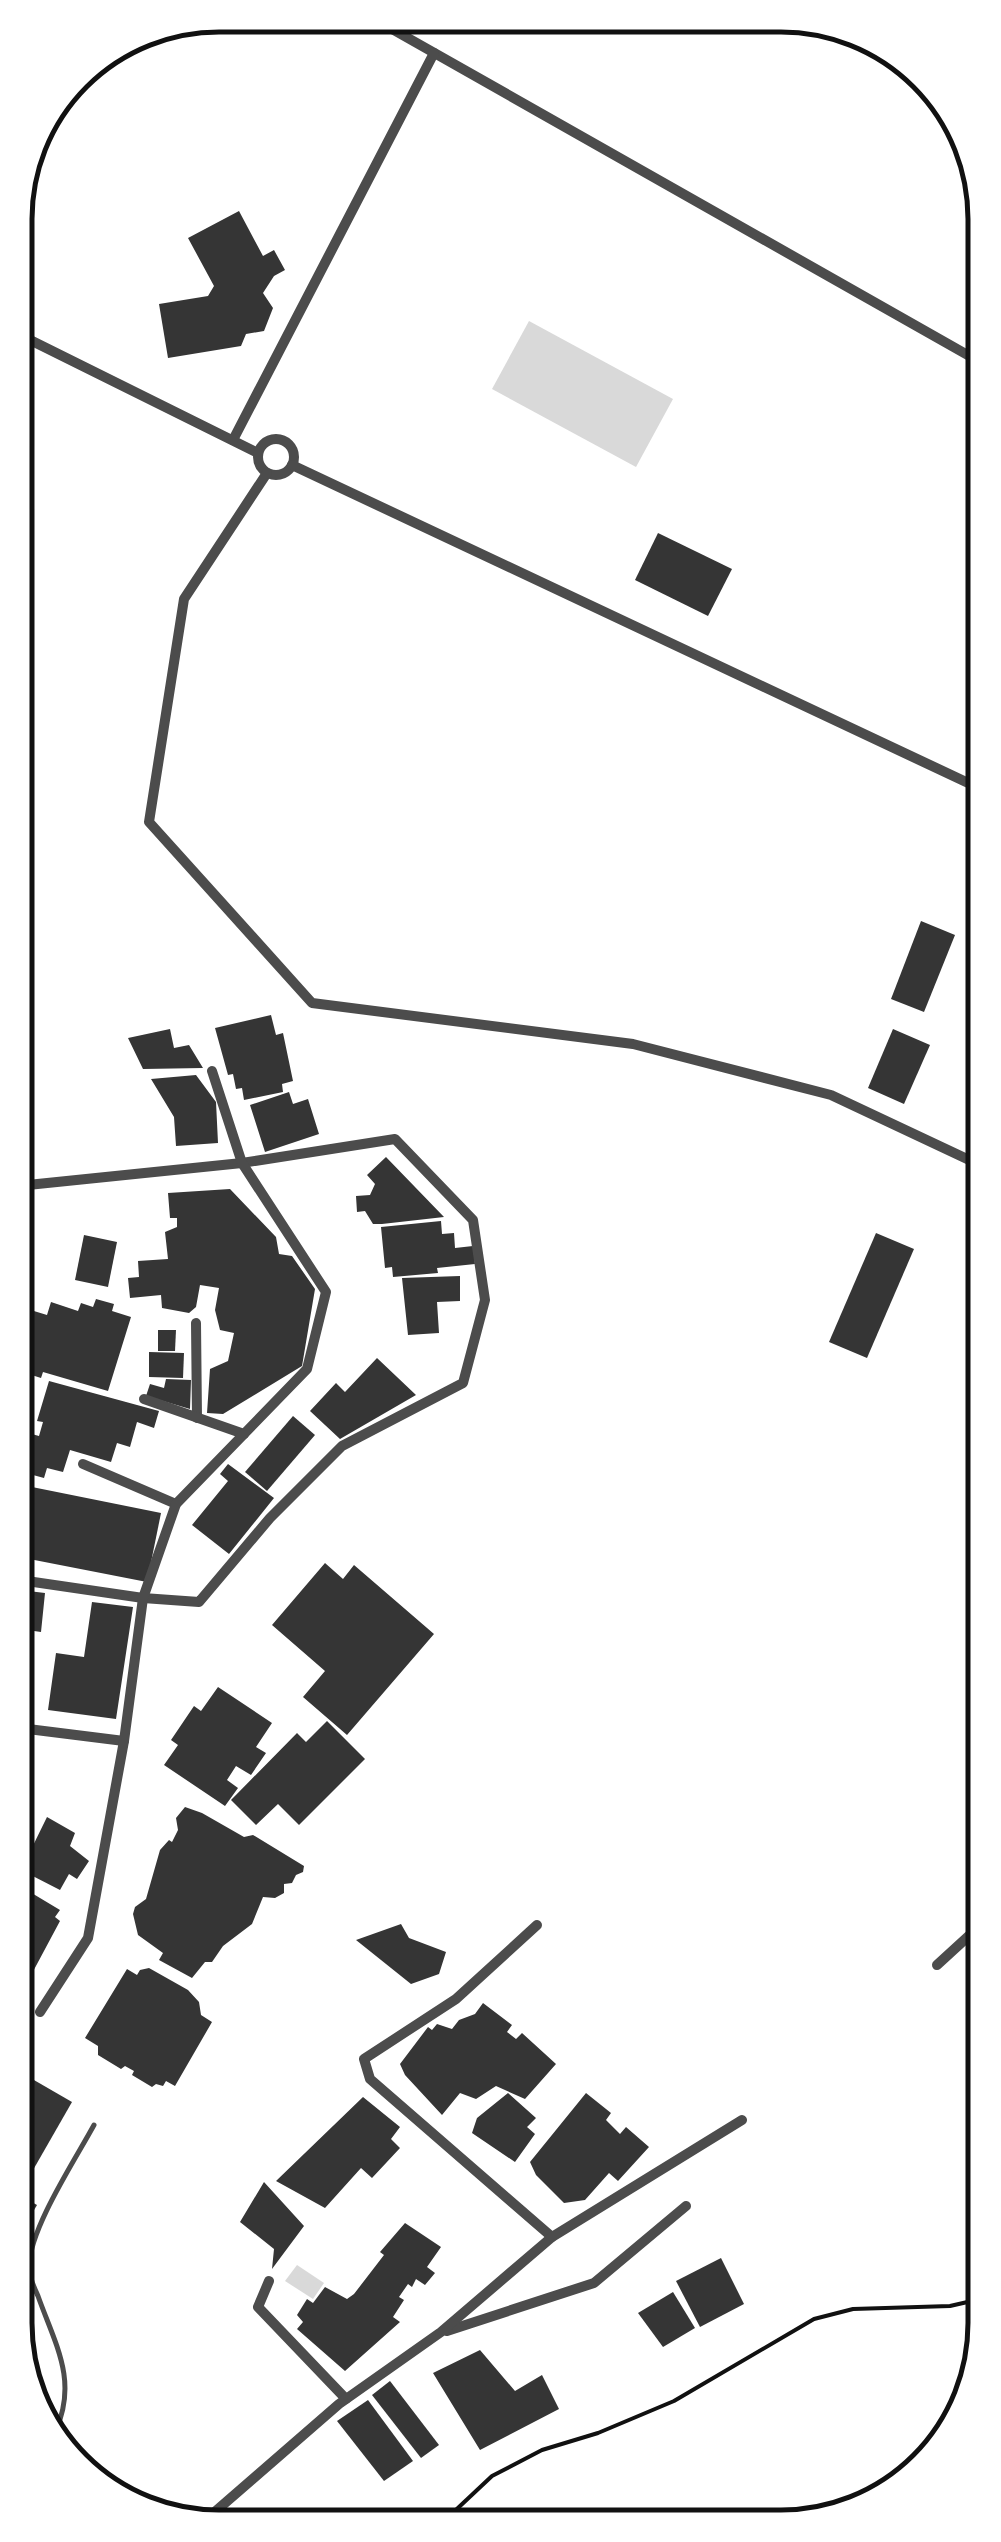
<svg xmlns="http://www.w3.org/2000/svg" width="1001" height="2542" viewBox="0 0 1001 2542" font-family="Mulish,sans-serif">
  <rect width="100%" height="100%" fill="#fff"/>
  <g fill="#d9d9d9">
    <path d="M529,321L673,399L636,467L492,389Z"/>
    <path d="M297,2265L324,2283L313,2299L285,2281Z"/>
  </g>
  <g fill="#353535">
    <path d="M239,211L263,256L274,250L285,270L274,276L263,293L273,308L264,331L246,334L241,346L168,358L159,304L208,296L214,286L188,238Z"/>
    <path d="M658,533L732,569L708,616L635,580Z"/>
    <path d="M921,921L955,935L924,1012L891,999Z"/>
    <path d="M271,1015L276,1035L283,1033L293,1081L282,1084L283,1092L244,1100L242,1088L236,1089L233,1074L228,1075L215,1028Z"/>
    <path d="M170,1029L174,1048L189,1045L203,1068L143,1069L128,1038Z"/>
    <path d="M893,1029L930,1045L904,1104L868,1088Z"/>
    <path d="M196,1075L216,1102L218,1143L176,1146L174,1117L151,1079Z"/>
    <path d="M289,1092L293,1104L308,1099L319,1134L265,1152L250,1105Z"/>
    <path d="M386,1157L444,1217L382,1224H373L365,1211L357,1212L356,1196L370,1195L375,1184L367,1175Z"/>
    <path d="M230,1189L276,1237L279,1254L292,1256L315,1289L302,1366L223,1414L207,1413L210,1369L228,1361L234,1333L220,1330L215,1310L219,1288L200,1285L196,1307L189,1313L162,1308L161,1295L130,1298L128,1278L139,1277L138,1261L168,1259L165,1232L177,1227V1218H170L168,1193Z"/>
    <path d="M441,1221L442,1234L454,1233L455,1248L473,1246L475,1264L437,1268L438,1273L393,1277L392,1267L385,1268L381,1227Z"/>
    <path d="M876,1233L914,1249L867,1358L829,1342Z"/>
    <path d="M84,1235L117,1242L108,1287L75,1280Z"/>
    <path d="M460,1276V1301L437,1302L439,1333L408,1335L402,1278Z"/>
    <path d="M96,1299L114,1304L112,1311L131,1317L108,1391L43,1372L41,1378L19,1371V1311L23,1313L24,1308L47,1315L51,1302L78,1311L81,1303L93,1307Z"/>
    <path d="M158,1330H176L175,1351H158Z"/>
    <path d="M149,1352L184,1353L183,1378L149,1377Z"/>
    <path d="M377,1358L416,1395L340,1439L310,1411L336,1383L345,1392Z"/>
    <path d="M166,1379L191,1380L190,1409L146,1396L150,1384L164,1388Z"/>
    <path d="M49,1381L159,1411L154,1428L137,1422L130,1447L117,1443L111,1462L70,1450L63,1472L47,1468L44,1478L33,1475L34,1471L19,1467V1462L28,1433L39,1436L43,1422L37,1421Z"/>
    <path d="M293,1416L315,1435L267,1491L245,1472Z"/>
    <path d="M228,1464L274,1498L229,1554L192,1525L228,1481L220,1474Z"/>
    <path d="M32,1487L161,1513L147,1582L19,1557Z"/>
    <path d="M325,1563L343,1579L354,1565L434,1634L347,1735L303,1697L325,1671L272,1625Z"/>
    <path d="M20,1590L45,1593L41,1632L27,1630L25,1643H20Z"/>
    <path d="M92,1602L133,1607L116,1719L48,1710L56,1653L84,1657Z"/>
    <path d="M20,1658L32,1660L23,1710L20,1709Z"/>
    <path d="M218,1687L272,1723L256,1747L266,1753L251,1775L236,1766L227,1780L238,1788L225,1806L164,1765L178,1745L171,1740L194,1706L201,1711Z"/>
    <path d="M327,1721L365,1759L299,1825L278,1804L256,1825L231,1800L297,1733L306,1742Z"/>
    <path d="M185,1807L202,1813L244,1837L253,1835L304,1866L303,1872L296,1875L292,1883L284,1884V1893L275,1898L263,1897L252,1924L223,1946L212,1962H205L192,1978L159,1960L163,1953L138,1935L133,1914L135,1907L146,1899L160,1850L169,1840L172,1842L178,1830L176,1818Z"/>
    <path d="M47,1817L75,1833L70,1846L89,1861L77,1879L69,1874L60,1890L21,1870Z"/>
    <path d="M20,1886L60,1910L55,1917L60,1921L21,1994Z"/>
    <path d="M401,1924L409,1938L446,1952L439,1974L411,1984L356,1940Z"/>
    <path d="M149,1968L188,1990L199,2002L201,2015L212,2022L175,2086L166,2081L163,2086L156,2084L152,2087L132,2075L134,2071L125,2066L121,2069L98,2055V2046L85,2038L127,1969L137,1975L140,1970Z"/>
    <path d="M483,2003L512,2025L507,2032L516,2039L522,2033L556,2064L525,2099L496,2086L476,2099L460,2093L442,2115L405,2075L400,2064L428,2027L432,2030L437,2024L452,2029L459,2020L475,2014Z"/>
    <path d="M27,2076L72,2102L21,2191V2086Z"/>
    <path d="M508,2093L536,2118L527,2127L535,2134L515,2162L472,2133L477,2118Z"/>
    <path d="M586,2093L611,2113L606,2120L620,2134L626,2127L649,2147L618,2181L609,2173L585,2200L564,2203L536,2175L530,2162Z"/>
    <path d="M363,2097L400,2127L391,2139L400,2148L372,2178L361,2168L325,2208L276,2181Z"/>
    <path d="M264,2182L304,2226L272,2269L274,2249L240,2222Z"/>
    <path d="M21,2196L37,2205L21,2232Z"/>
    <path d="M405,2223L441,2247L427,2267L435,2273L425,2285L416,2279L412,2287L408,2284L399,2297L404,2300L393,2317L400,2322L345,2371L297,2329L303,2322L297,2315L307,2299L313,2303L325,2287L347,2299L354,2294L384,2255L380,2252Z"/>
    <path d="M721,2258L744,2304L700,2327L676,2281Z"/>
    <path d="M673,2292L695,2328L663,2347L638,2313Z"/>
    <path d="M480,2350L515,2391L542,2375L559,2409L480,2450L433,2373Z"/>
    <path d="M390,2381L439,2445L421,2458L372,2395Z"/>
    <path d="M368,2400L413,2461L384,2481L337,2421Z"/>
  </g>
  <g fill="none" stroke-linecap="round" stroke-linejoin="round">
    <path stroke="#111" stroke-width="4" d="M443,2522L492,2476L542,2450L598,2433L674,2401L814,2319L853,2309L950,2306L985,2298"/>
    <path stroke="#4c4c4c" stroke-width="5" d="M56,2430C78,2380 55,2344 38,2296C34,2287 28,2275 29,2266C30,2228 75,2160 94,2125"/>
    <g stroke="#4c4c4c" stroke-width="10">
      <path d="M369,16L980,362"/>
      <path d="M16,333L258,453"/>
      <circle cx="276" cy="457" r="18"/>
      <path d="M233,440L434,53"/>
      <path d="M292,465L981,789"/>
      <path d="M267,473L184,599L149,822L312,1003L633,1044L831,1095L982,1166"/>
      <path d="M18,1186L242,1163L395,1139L473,1220L485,1300L463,1383L342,1446L270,1518L199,1602L143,1598L20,1580"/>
      <path d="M196,1323L197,1418"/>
      <path d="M144,1399L244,1434"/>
      <path d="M83,1464L176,1504"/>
      <path d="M20,1728L124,1741"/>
      <path d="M537,1925L456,1999L364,2059L370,2079L552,2237"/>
      <path d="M937,1965L984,1922"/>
      <path d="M40,2012L88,1938L124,1741L143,1598L176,1504L307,1369L326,1292L242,1163L212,1071"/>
      <path d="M269,2281L258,2307L346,2399"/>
      <path d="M447,2331L594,2283L686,2206"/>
      <path d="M202,2523L339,2404L441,2332L552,2237L742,2120"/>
    </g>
  </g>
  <path d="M0 0H1001V2542H0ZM219 32H781A187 187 0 0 1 968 219V2323A187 187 0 0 1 781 2510H219A187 187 0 0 1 32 2323V219A187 187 0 0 1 219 32Z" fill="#fff" fill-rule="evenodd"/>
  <path fill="none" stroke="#111" stroke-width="5" d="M219 32H781A187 187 0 0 1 968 219V2323A187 187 0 0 1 781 2510H219A187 187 0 0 1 32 2323V219A187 187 0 0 1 219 32Z"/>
</svg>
